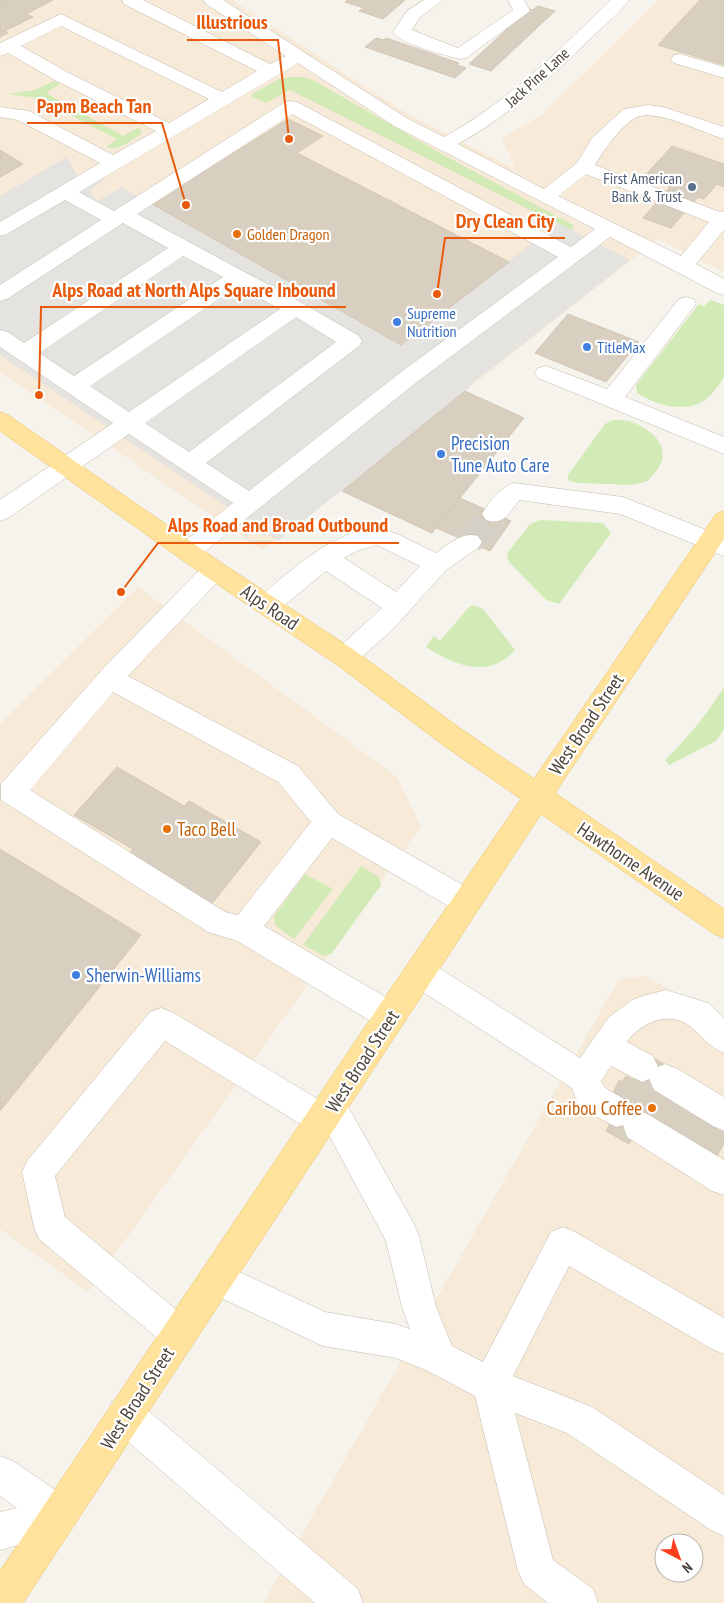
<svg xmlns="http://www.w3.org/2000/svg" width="724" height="1603" viewBox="0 0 724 1603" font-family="'PT Sans Narrow',sans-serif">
  <rect width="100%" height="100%" fill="#f6f3ec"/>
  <g fill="#f7ead8" fill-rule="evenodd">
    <path d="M0,0H232L403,111L515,169L502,138L542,115L658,0H724V272L658,239L263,550L0,372Z"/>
    <path d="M138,587L397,777L421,826L88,1292L0,1229V724Z"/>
    <path d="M647,976L724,1025V1603H263L619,979ZM664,1543H694V1573H664Z"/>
  </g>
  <g fill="#d2eab5">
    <path d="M290,77H302L313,80L440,153L573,225V229L570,230L290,90L266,103L252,97V94L279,79Z"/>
    <path d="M54,81L60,84L46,93L123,136L138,128L141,129V134C131,140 118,152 106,147L117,139L37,98L8,94L35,90Z"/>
    <path d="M711,300L724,305C724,328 724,353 724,375C723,381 717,387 714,391C695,416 661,408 637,393L636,385L699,304L704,306Z"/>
    <path d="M613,420C638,417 678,443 657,470C654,473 651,479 647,481C635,487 619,484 606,484C594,483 578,485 568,480V475L605,424Z"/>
    <path d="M540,520L603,523L611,533L559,604L546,600L509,562L507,557L508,552L530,524Z"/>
    <path d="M473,605L483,609L515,650C488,680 454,665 426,647L434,636L440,641L469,607Z"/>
    <path d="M724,687V729L716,741L669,765L665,760C688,738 707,714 724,687Z"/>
    <path d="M361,866L379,877L381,885L332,953L324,956L303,945Z"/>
    <path d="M305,874L333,889L294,939L275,925L274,916Z"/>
  </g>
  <path fill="#e5e3e0" d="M67,157L78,177L93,171L106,178L91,189L92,195L98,201L121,187L401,345L558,223L630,260L474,382L465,392L278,541L0,355V196Z"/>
  <g fill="#d8cfc1" stroke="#d3c7b4">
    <path d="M0,0H53L26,14L33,17L5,31L8,33L0,37Z"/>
    <path d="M348,0H405L383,19L359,11L364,8L345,2Z"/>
    <path d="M700,0H724V65L658,45Z"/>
    <path d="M538,6L555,11L491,71L469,64L529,9L533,10Z"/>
    <path d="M376,38L384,40L386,38L459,63L457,65L466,68L455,78L365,47Z"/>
    <path d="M288,119L323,136L297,153L509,262L401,345L152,204Z"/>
    <path d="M672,146L724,164V187L717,184L704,199L698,197L671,228L643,218L670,187L643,178Z"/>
    <path d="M0,150L23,164L0,177Z"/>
    <path d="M568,314L639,342L606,382L535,353Z"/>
    <path d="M465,391L524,418L432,533L342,491Z"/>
    <path d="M460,498L511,521L490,551L436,528Z"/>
    <path d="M117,767L184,806L189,801L261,842L210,906L154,872L157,868L147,862L145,864L129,854L133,849L74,815Z"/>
    <path d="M0,849L141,935L0,1111Z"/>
    <path d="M648,1055L671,1068L658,1093L724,1131V1143L715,1160L638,1126L629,1144L606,1131L616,1112L611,1098L619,1080L622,1082L626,1076L634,1080Z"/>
  </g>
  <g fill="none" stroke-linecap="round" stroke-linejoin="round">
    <path stroke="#d4d0c8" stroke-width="25" stroke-dasharray="25 12" stroke-linecap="butt" d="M470,542L494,514"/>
    <g stroke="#c2bbae" stroke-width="1">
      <g id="minor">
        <path d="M122,0H143L270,64L286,56L206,4L204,0H223L408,119L444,137C508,102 559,50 611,0H629C620,13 606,24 594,35C552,76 509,116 458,144L544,189L577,163L592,138L624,109L648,105L663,107L724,127V139C704,133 653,107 635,118C620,127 604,150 595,165L720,212L724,211V230L696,264L724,279V295L717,293L610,237L417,382L197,558L188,561L179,558L176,552L179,546L233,503L129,434L8,518L0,521V500L113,423L0,347V330L8,332L24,343L168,248L123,223L7,299L0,301V285L101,220L65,200L7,234L0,236V222L100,163L18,120L0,117V107L29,111L113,155L156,131L55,80L8,53L0,56V43L61,14L222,92L257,71L124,4ZM61,26L209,99L169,123L67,72L21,46ZM298,63L396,127L595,229L571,247L297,102L291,101L285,102L114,211L79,192ZM292,114L558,257L401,372L249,491L206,463L359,346L362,341L359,336L302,303L137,214ZM586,174L709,222L681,256L558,196ZM183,256L223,277L74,376L39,353ZM238,286L280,309L129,412L90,386ZM296,317L336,342L189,452L145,423Z"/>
        <path d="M424,0H443L419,18L412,30L458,48L513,10L508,0H524L530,11L466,58L460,59C445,55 402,45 393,32L407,11Z"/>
        <path d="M680,54L724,67V78L674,63L671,59L674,55Z"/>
        <path d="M686,297L693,299L696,304L625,397L724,437V454L538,378L535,373L538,368L546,366L607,389L679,299Z"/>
        <path d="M514,483L623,497L724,537V556L620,514L519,500C509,513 504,526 486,520L482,514C489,502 501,487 514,483Z"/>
        <path d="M377,527L397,534L436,553C449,544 462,531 478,536L482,542L478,548L446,570L394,628L354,664L345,667L336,664L332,657L336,650L382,608L326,571L276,612L267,615L258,612L255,605L258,598C293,569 330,533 377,527ZM377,545L420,566L396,592L344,558L359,550Z"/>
        <path d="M214,561L223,564L226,570L223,576L128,676L298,766L338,814L477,893L481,902L477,911L467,915L457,911L332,838L264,926L401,1006L405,1016L401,1026L390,1030L379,1026L237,941L208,932L1,800V784L101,671L205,564ZM113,692L278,782L311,822L238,915L225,912L30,790Z"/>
        <path d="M420,959L431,963L580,1058L609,1017L632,1000L643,996L666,990L708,1003L724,1018V1053C709,1047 702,1036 690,1026C669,1010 640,1023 627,1042L653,1056L658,1067L665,1064L676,1068L724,1097V1131L713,1126L654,1090L649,1079L642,1082L611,1066L601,1081C606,1096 627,1091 631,1113L638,1110L649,1115L724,1160V1195L712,1191L627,1137L623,1125L616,1127L579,1107L572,1088L409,983L405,973L409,963Z"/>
        <path d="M161,1008L172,1012L318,1099L320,1096L331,1092L342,1096L414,1224L419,1236L436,1307L452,1346L483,1362L551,1232L563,1227L575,1232L724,1318V1354L712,1349L569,1266L513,1376L592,1407L724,1495V1536L711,1530L567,1433L515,1413L553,1560L593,1589L598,1603H548L524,1584L518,1571L475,1396L428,1371L396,1358L323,1346L204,1290L199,1278L204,1266L216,1261L325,1312L396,1324L410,1329L402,1307L386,1241L328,1133L323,1136L312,1131L165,1041L55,1176L65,1217L191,1322L196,1334L191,1346L179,1351L167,1346L39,1239L34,1227L22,1172L27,1161L150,1012Z"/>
        <path d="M125,1397L138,1402L358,1589L363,1603H315L112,1428L107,1415L112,1402Z"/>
        <path d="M0,1456L13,1461L73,1502L79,1515L73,1528L60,1534L0,1550V1512L17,1508L0,1496Z"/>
      </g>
    </g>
    <g stroke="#e6c16a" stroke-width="1">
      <path id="major" d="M0,412L8,415L223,564L354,650L461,729L534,779L716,514L724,511V539L555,793L724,909V938L714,934L541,814L23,1603H0V1571L379,1006L521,799L443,745L336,664L205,576L0,431Z"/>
    </g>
    <use href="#minor" fill="#fff" fill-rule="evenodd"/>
    <use href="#major" fill="#ffe39c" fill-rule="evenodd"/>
  </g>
  <circle fill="#5c6f8a" stroke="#fff" stroke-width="2" cx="692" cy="187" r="5"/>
  <g fill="#e8710a" stroke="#fff" stroke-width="2">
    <circle cx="237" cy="234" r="5"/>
    <circle cx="167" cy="829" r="5"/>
    <circle cx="652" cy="1108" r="5"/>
  </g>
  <g fill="#3f7fe0" stroke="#fff" stroke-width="2">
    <circle cx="397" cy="322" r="5"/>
    <circle cx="587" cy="347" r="5"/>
    <circle cx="441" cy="454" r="5"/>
    <circle cx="76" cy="975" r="5"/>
  </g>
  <g text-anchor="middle" stroke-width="4.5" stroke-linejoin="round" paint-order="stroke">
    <g font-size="16" fill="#4b4439" stroke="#fff">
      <text transform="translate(537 77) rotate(-42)" y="6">Jack Pine Lane</text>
    </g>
    <g font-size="16" fill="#4e5e75" stroke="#fff" text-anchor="end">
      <text x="682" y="184">First American<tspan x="682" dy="18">Bank &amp; Trust</tspan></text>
    </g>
    <g font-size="16" fill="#c56008" stroke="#fff" text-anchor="start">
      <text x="247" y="240">Golden Dragon</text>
    </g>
    <g font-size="16" fill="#366cbe" stroke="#fff" text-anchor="start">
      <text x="407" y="319">Supreme<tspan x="407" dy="18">Nutrition</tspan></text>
      <text x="597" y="353">TitleMax</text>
    </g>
    <g font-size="19" fill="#366cbe" stroke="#fff" text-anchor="start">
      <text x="451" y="450">Precision<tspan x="451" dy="22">Tune Auto Care</tspan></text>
      <text x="86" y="982">Sherwin-Williams</text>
    </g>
    <g font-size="19" fill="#4b4439" stroke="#fff">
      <text transform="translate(270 607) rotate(34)" y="7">Alps Road</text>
      <text transform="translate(586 724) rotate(-56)" y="7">West Broad Street</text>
      <text transform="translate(631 861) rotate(34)" y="7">Hawthorne Avenue</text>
      <text transform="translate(362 1061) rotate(-57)" y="7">West Broad Street</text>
      <text transform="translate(137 1398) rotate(-57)" y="7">West Broad Street</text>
    </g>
    <g font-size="19" fill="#c56008" stroke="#fff" text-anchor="start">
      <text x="177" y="836">Taco Bell</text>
      <text x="642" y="1115" text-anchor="end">Caribou Coffee</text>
    </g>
  </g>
  <path fill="none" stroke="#e8590c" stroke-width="2" d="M289 139L278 40H187M186 205L162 123H27M437 294L445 238H565M39 395L41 307H346M121 592L158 543H399"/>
  <g fill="#e8590c" stroke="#fff" stroke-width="2">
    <circle cx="289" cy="139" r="5"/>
    <circle cx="186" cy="205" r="5"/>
    <circle cx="437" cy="294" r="5"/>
    <circle cx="39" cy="395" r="5"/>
    <circle cx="121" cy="592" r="5"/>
  </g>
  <g font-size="20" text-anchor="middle" font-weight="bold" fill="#e8590c" stroke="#fff" stroke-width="4.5" stroke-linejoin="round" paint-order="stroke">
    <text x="232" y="29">Illustrious</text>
    <text x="94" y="113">Papm Beach Tan</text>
    <text x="505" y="228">Dry Clean City</text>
    <text x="194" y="297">Alps Road at North Alps Square Inbound</text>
    <text x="278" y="532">Alps Road and Broad Outbound</text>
  </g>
  <g transform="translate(679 1558) rotate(139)"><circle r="24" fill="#ffffff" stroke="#b7b4b0"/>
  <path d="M0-4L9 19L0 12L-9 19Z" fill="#fc3f1d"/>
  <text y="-8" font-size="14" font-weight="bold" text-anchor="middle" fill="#4b4439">N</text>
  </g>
</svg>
